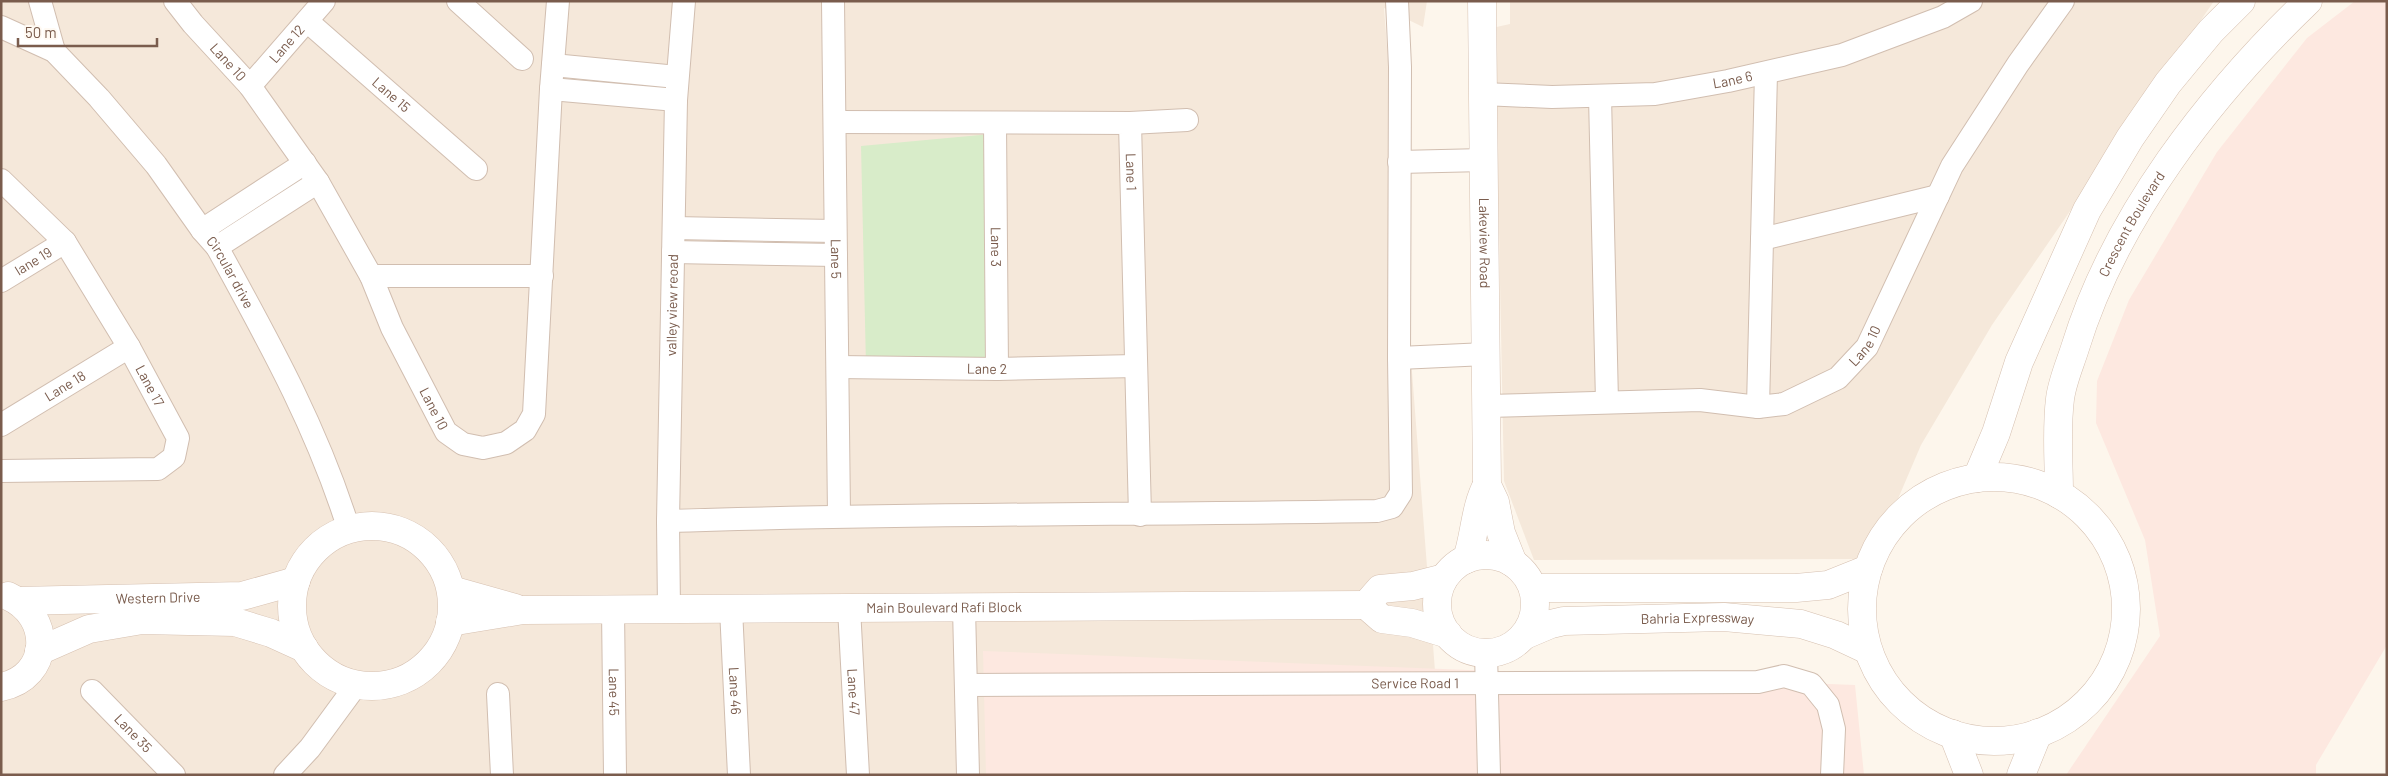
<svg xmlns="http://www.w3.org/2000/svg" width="2388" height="776" viewBox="0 0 2388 776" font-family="Barlow,sans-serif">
  <rect width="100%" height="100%" fill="#fdf6ec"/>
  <g fill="#f5e8da">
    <path d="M1,1H1427L1423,27L1384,8L1443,775H1Z"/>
    <path d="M1510,1H2214L1992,325L1921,445L1868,569L1857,559L1534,560L1504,481L1499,232L1492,28L1510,24Z"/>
  </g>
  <g fill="#fde8e0">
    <path d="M2355,1H2387V645L2316,765V775H2066L2160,636L2145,540L2096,423L2097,381L2129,300L2217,152L2307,38Z"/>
    <path d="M983,651L1855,685L1864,775H986Z"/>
  </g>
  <path fill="#d8ecc9" d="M991,134L992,366H866L861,146Z"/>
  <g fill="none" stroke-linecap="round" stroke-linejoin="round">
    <g stroke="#d1beb0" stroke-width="24">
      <g id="street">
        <path d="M40,1L54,51"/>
        <path id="s1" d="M175,1L193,24L250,86L318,182L371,276L392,328L446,432L463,444L483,448L506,443L525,430L534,414L551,89L558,1"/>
        <path d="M458,1L522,59"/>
        <path id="s2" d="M833,1L839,515"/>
        <path id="s3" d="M307,21L476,169"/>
        <path id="s4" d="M1,27L54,51L99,98L156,165L202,230L217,247C268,340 317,427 349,530"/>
        <path d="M553,65L677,77"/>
        <path id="s5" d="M250,86L324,1"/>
        <path d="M551,89L676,100"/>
        <path id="s6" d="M1483,94L1552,97L1655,94L1728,81L1842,55L1943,17L1971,1"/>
        <path d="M1600,96L1607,402"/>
        <path id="s7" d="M835,122L1130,123L1140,515"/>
        <path id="s8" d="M995,123L997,369"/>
        <path d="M1130,123L1187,120"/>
        <path d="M1399,162L1484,160"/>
        <path id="s9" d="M1,180L65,242L129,347L178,438L174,457L158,469L1,471"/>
        <path d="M674,228L835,231"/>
        <path d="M202,230L305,163"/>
        <path d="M1762,239L1938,196"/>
        <path d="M217,247L318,182"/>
        <path d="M673,252L836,255"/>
        <path d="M371,276H542"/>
        <path id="s10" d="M1,281L65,242"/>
        <path d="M1399,358L1486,354"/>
        <path id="s11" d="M838,367L997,369L1136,366"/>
        <path id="s12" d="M1488,406L1700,400L1758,407L1784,404L1838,378L1867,347L1952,166L2018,64L2063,1"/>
        <path d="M1758,407L1766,73"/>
        <path id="s13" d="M1,425L129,347"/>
        <path d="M668,521C904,513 1141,515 1377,511L1392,507L1401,493L1399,358L1400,67L1397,1"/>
        <path id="s14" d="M849,608L858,775"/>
        <path d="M964,608L968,775"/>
        <path id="s15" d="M731,609L739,775"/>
        <path id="s16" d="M613,610L615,775"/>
        <path id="s17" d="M669,610L668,521L676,100L684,1"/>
        <path d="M1486,653L1489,775"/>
        <path id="s18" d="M966,685L1758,682L1784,676L1811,684L1828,705L1834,729L1832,775"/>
        <path id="s19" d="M92,691L174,775"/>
        <path d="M498,694L502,775"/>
        <path d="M285,775L310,748L357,684"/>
      </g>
    </g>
    <g stroke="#d6c0b0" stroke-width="29">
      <g id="secondary">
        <path id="s20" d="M1482,1L1487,485L1495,502L1501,533L1513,563"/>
        <circle cx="1994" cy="609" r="132"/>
        <path d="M1977,478L1996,433L2019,362L2087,210L2130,138L2168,83L2211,31L2241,1"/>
        <path id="s21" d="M2059,494C2059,462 2056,430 2060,399C2062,382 2070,364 2075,348C2115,217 2210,95 2308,1"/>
        <circle cx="372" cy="606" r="80"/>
        <circle cx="1486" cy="604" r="49"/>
        <path d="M1467,559C1475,535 1475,507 1487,485"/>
        <path d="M1533,588H1796L1828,585L1868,569"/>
        <path d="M451,590L515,608"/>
        <path id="s22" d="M18,601L242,596L296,581"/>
        <path d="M1366,605L1382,619L1412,623L1448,634"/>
        <path d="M1366,605L1380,589L1413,586L1444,578"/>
        <path id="s23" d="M450,622L523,610L1366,605"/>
        <path id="s24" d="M1525,635L1551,624L1564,621L1724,617L1801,624L1836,635L1868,650"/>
        <path d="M39,651L89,629L142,620L235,622L271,633L304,648"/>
        <path d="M1,687C51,677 53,616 8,596"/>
        <path d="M1953,734L1969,775"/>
        <path d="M2021,775L2038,733"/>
      </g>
    </g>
    <use href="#street" stroke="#fff" stroke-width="22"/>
    <use href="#secondary" stroke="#fff" stroke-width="28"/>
  </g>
  <g text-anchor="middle" stroke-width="4.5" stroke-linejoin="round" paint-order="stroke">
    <g font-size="14" fill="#7a5c4d" stroke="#fffaf3">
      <text dy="5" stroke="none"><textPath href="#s5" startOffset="56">Lane 12</textPath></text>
      <text dy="5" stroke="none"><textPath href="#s1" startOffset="81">Lane 10</textPath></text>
      <text dy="5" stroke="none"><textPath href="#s6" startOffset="251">Lane 6</textPath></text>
      <text dy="5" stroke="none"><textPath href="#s3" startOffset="112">Lane 15</textPath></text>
      <text dy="5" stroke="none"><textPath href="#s7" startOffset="344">Lane 1</textPath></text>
      <text dy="5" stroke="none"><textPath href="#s21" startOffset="285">Crescent Boulevard</textPath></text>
      <text dy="5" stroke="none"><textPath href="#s20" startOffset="242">Lakeview Road</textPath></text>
      <text dy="5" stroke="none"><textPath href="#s8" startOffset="124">Lane 3</textPath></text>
      <text dy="5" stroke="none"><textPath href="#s2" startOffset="258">Lane 5</textPath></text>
      <text dy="5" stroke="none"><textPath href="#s10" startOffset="38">lane 19</textPath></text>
      <text dy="5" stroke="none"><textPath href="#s4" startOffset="342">Circular drive</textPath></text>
      <text dy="5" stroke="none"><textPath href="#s17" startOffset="305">valley view reoad</textPath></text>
      <text dy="5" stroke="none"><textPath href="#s12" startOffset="399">Lane 10</textPath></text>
      <text dy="5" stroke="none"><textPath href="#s11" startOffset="149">Lane 2</textPath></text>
      <text dy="5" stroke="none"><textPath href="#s9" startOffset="256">Lane 17</textPath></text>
      <text dy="5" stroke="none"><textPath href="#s13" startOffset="75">Lane 18</textPath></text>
      <text dy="5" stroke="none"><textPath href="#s1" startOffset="486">Lane 10</textPath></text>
      <text dy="5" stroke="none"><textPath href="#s22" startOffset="140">Western Drive</textPath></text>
      <text dy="5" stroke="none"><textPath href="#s23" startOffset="495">Main Boulevard Rafi Block</textPath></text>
      <text dy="5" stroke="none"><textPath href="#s24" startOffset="175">Bahria Expressway</textPath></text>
      <text dy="5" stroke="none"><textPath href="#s18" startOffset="449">Service Road 1</textPath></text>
      <text dy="5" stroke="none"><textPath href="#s14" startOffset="84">Lane 47</textPath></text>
      <text dy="5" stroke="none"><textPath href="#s16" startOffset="82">Lane 45</textPath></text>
      <text dy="5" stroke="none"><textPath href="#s15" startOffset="82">Lane 46</textPath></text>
      <text dy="5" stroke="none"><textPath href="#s19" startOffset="59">Lane 35</textPath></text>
    </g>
  </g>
  <rect width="2388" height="776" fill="none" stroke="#7a5c4d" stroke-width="5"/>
  <path d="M18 38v8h139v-8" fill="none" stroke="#7a5c4d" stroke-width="2.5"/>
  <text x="25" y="38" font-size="15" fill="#7a5c4d" stroke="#fffaf3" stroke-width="4" paint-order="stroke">50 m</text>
</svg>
